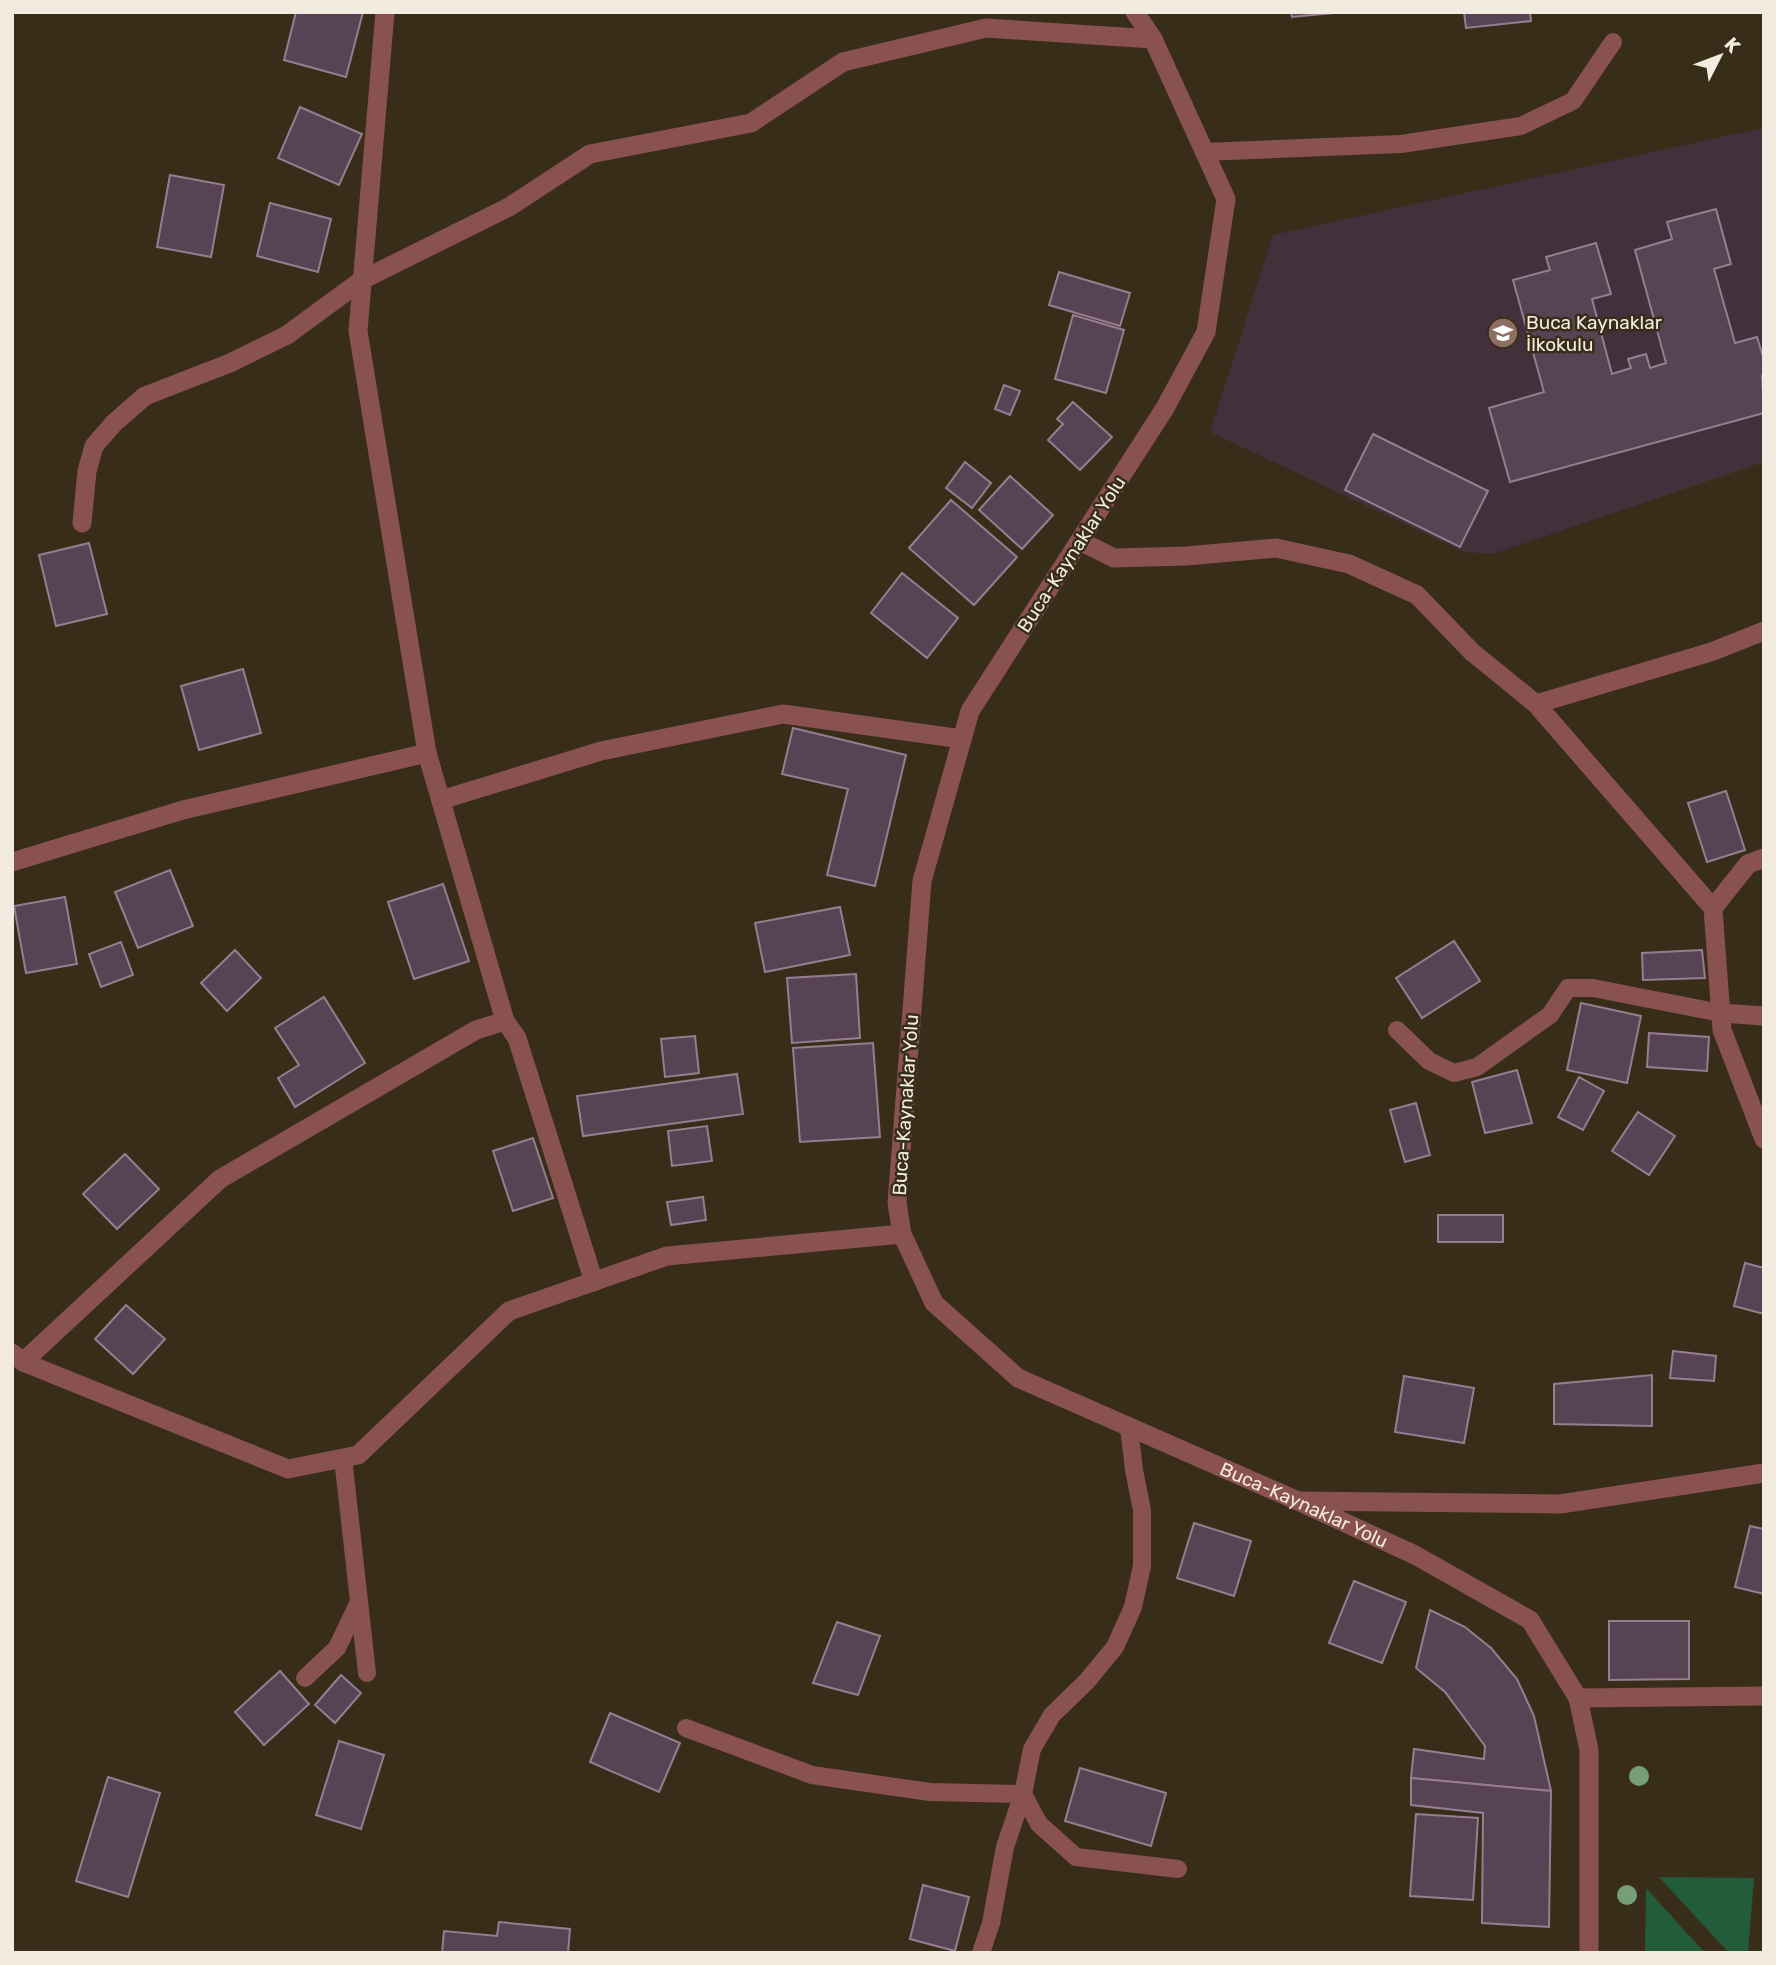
<svg xmlns="http://www.w3.org/2000/svg" width="1776" height="1965" viewBox="0 0 1776 1965" font-family="Rubik,sans-serif">
  <rect width="100%" height="100%" fill="#382d19"/>
  <path fill="#42303b" d="M1758,129H1764V462L1493,554L1464,552L1210,432L1273,235Z"/>
  <g fill="#235c3a">
    <path d="M1659,1877L1754,1878L1748,1953H1729Z"/>
    <path d="M1646,1888L1705,1953H1645Z"/>
  </g>
  <g fill="#574353" stroke="#957e90" stroke-width="2">
    <path d="M296,12H363L346,77L284,60Z"/>
    <path d="M1291,12H1333V13L1292,17Z"/>
    <path d="M1464,12H1530L1531,21L1466,28Z"/>
    <path d="M300,107L362,134L339,185L278,158Z"/>
    <path d="M170,175L224,185L211,257L157,247Z"/>
    <path d="M270,203L331,219L318,272L257,256Z"/>
    <path d="M1716,209L1731,264L1714,269L1735,343L1757,337L1764,360V376H1762L1764,413L1510,482L1489,408L1544,392L1513,280L1550,270L1546,257L1596,243L1611,294L1592,299L1612,374L1631,368L1628,359L1646,354L1650,368L1666,363L1635,250L1672,239L1667,222Z"/>
    <path d="M1059,272L1130,293L1120,326L1049,305Z"/>
    <path d="M1073,315L1124,330L1106,393L1055,379Z"/>
    <path d="M1004,385L1020,391L1010,415L995,409Z"/>
    <path d="M1073,402L1112,437L1080,470L1048,440L1063,424L1057,419Z"/>
    <path d="M1373,434L1488,491L1460,547L1345,490Z"/>
    <path d="M965,462L991,483L972,508L946,488Z"/>
    <path d="M1010,476L1053,515L1022,549L979,510Z"/>
    <path d="M951,500L1017,557L974,605L909,548Z"/>
    <path d="M89,543L107,614L56,626L39,555Z"/>
    <path d="M902,573L958,618L927,658L871,613Z"/>
    <path d="M243,669L261,733L199,750L181,686Z"/>
    <path d="M793,728L906,755L875,886L827,875L848,789L782,774Z"/>
    <path d="M1726,791L1745,850L1707,862L1688,803Z"/>
    <path d="M170,870L193,926L138,948L115,892Z"/>
    <path d="M443,884L469,961L414,979L388,902Z"/>
    <path d="M65,897L77,964L26,973L14,906Z"/>
    <path d="M840,907L850,955L765,972L755,923Z"/>
    <path d="M1454,941L1480,981L1422,1018L1396,978Z"/>
    <path d="M121,942L133,975L101,987L89,954Z"/>
    <path d="M235,950L261,978L227,1011L201,983Z"/>
    <path d="M1702,950L1705,978L1643,980L1642,953Z"/>
    <path d="M856,974L860,1038L792,1043L787,978Z"/>
    <path d="M324,997L365,1063L295,1107L278,1078L299,1065L275,1028Z"/>
    <path d="M1581,1003L1641,1016L1627,1083L1567,1070Z"/>
    <path d="M1649,1033L1709,1037L1707,1071L1647,1067Z"/>
    <path d="M695,1036L699,1073L665,1077L661,1039Z"/>
    <path d="M873,1043L880,1137L800,1142L793,1048Z"/>
    <path d="M1517,1070L1532,1123L1485,1133L1472,1082Z"/>
    <path d="M737,1074L743,1114L583,1136L577,1096Z"/>
    <path d="M1579,1077L1604,1091L1583,1130L1558,1117Z"/>
    <path d="M1416,1103L1430,1155L1405,1162L1390,1110Z"/>
    <path d="M1638,1112L1675,1136L1649,1175L1612,1151Z"/>
    <path d="M707,1126L712,1161L672,1166L668,1131Z"/>
    <path d="M533,1138L553,1198L513,1211L493,1151Z"/>
    <path d="M125,1154L159,1189L117,1229L83,1194Z"/>
    <path d="M703,1197L706,1220L671,1225L667,1202Z"/>
    <rect x="1438" y="1215" width="65" height="27"/>
    <path d="M1745,1263L1764,1268V1314L1734,1306Z"/>
    <path d="M126,1305L165,1339L133,1374L95,1339Z"/>
    <path d="M1673,1351L1716,1356L1714,1381L1670,1378Z"/>
    <path d="M1652,1375V1426L1554,1424V1384Z"/>
    <path d="M1404,1376L1474,1388L1464,1443L1395,1432Z"/>
    <path d="M1194,1523L1251,1541L1234,1596L1177,1578Z"/>
    <path d="M1750,1526L1764,1529V1594L1735,1587Z"/>
    <path d="M1354,1581L1406,1602L1382,1663L1329,1643Z"/>
    <path d="M1430,1610L1465,1627L1491,1648L1517,1679L1534,1716L1551,1791L1411,1778L1414,1749L1484,1759L1485,1746L1445,1692L1416,1668Z"/>
    <path d="M1609,1621H1689V1679L1609,1680Z"/>
    <path d="M837,1622L880,1636L858,1695L813,1683Z"/>
    <path d="M280,1671L309,1704L264,1745L235,1712Z"/>
    <path d="M341,1675L361,1693L335,1723L315,1705Z"/>
    <path d="M610,1713L680,1743L659,1792L590,1762Z"/>
    <path d="M339,1741L384,1755L361,1829L316,1815Z"/>
    <path d="M1080,1768L1166,1793L1151,1846L1065,1821Z"/>
    <path d="M108,1777L160,1793L128,1897L76,1881Z"/>
    <path d="M1411,1778L1551,1791L1549,1927L1482,1923L1483,1813L1411,1805Z"/>
    <path d="M1416,1814L1478,1818L1473,1900L1410,1896Z"/>
    <path d="M923,1885L969,1897L955,1951L910,1939Z"/>
    <path d="M499,1922L570,1929L568,1953H442L444,1931L497,1936Z"/>
  </g>
  <g fill="none" stroke-linecap="round" stroke-linejoin="round">
    <g stroke="#89524e" stroke-width="18">
      <path d="M1204,152L1401,144L1521,126L1573,101L1613,42"/>
      <path d="M1397,1030L1429,1061L1454,1073L1477,1067L1550,1015L1568,988H1593L1721,1013"/>
      <path d="M343,1458L367,1673"/>
      <path d="M305,1678L337,1648L359,1602"/>
      <path d="M686,1728L812,1775L930,1792L1023,1794L1039,1824L1076,1857L1178,1869"/>
      <path d="M981,1953L991,1923L1005,1847L1023,1794L1032,1749L1052,1715L1087,1681L1115,1647L1133,1607L1142,1566V1510L1134,1470L1129,1427"/>
    </g>
    <g stroke="#89524e" stroke-width="19">
      <path d="M385,12L358,331L427,753"/>
      <path d="M82,523L87,471L94,446L114,423L145,396L230,363L287,335L362,280L509,207L590,154L751,123L843,62L986,28L1153,39"/>
      <path d="M1080,541L1114,558L1186,556L1276,548L1349,564L1417,595L1472,652L1536,704"/>
      <path d="M1764,631L1711,652L1536,704L1713,908L1722,1030L1764,1139"/>
      <path d="M441,800L601,751L783,714L962,739"/>
      <path d="M12,862L183,810L427,753L505,1021L517,1038L594,1282"/>
      <path d="M1713,908L1748,864L1764,858"/>
      <path d="M1721,1013L1764,1016"/>
      <path d="M12,1353L23,1362L288,1469L358,1455L509,1311L667,1256L902,1234"/>
      <path d="M23,1362L220,1179L476,1030L505,1021"/>
      <path d="M1298,1501L1560,1504L1764,1473"/>
      <path d="M1578,1698L1764,1696"/>
    </g>
    <path stroke="#89524e" stroke-width="19" id="s1" d="M1135,12L1153,39L1226,199L1206,332L1165,408L970,711L922,881L897,1203L902,1234L934,1303L1018,1378L1298,1501L1415,1555L1530,1620L1578,1698L1589,1750V1953"/>
  </g>
  <g fill="#769e77">
    <circle cx="1639" cy="1776" r="10"/>
    <circle cx="1627" cy="1895" r="10"/>
  </g>
  <defs>
    <g id="school-disc" transform="scale(1.575)"><circle r="9.5" fill="#8d6e63" stroke="#382d19"/><path d="M0-5L7-2L0 1L-7-2ZM-4 1L0 2.5L4 1V4Q0 6-4 4Z" fill="#fff"/></g>
  </defs>
  <g fill-rule="evenodd">
    <use href="#school-disc" x="1503" y="333"/>
  </g>
  <g text-anchor="middle" stroke-width="5" stroke-linejoin="round" paint-order="stroke">
    <g font-size="19" fill="#f2ebdf" stroke="#382d19" text-anchor="start">
      <text x="1526" y="329">Buca Kaynaklar<tspan x="1526" dy="22">İlkokulu</tspan></text>
    </g>
    <g font-size="19" fill="#f2ebdf" stroke="#382d19">
      <text transform="translate(1071 554) rotate(-57)" y="7">Buca-Kaynaklar Yolu</text>
      <text transform="translate(905 1105) rotate(-86)" y="7">Buca-Kaynaklar Yolu</text>
      <text dy="7" stroke="none"><textPath href="#s1" startOffset="1822">Buca-Kaynaklar Yolu</textPath></text>
    </g>
  </g>
  <rect width="1776" height="1965" fill="none" stroke="#f2ebdf" stroke-width="28"/>
  <g transform="translate(1720 56) rotate(48)" stroke="#382d19" stroke-width="5" paint-order="stroke">
  <path d="M0-5L12 26L0 18L-12 26Z" fill="#f2ebdf"/>
  <text y="-10" font-size="19" font-weight="bold" text-anchor="middle" fill="#f2ebdf">K</text>
  </g>
</svg>
